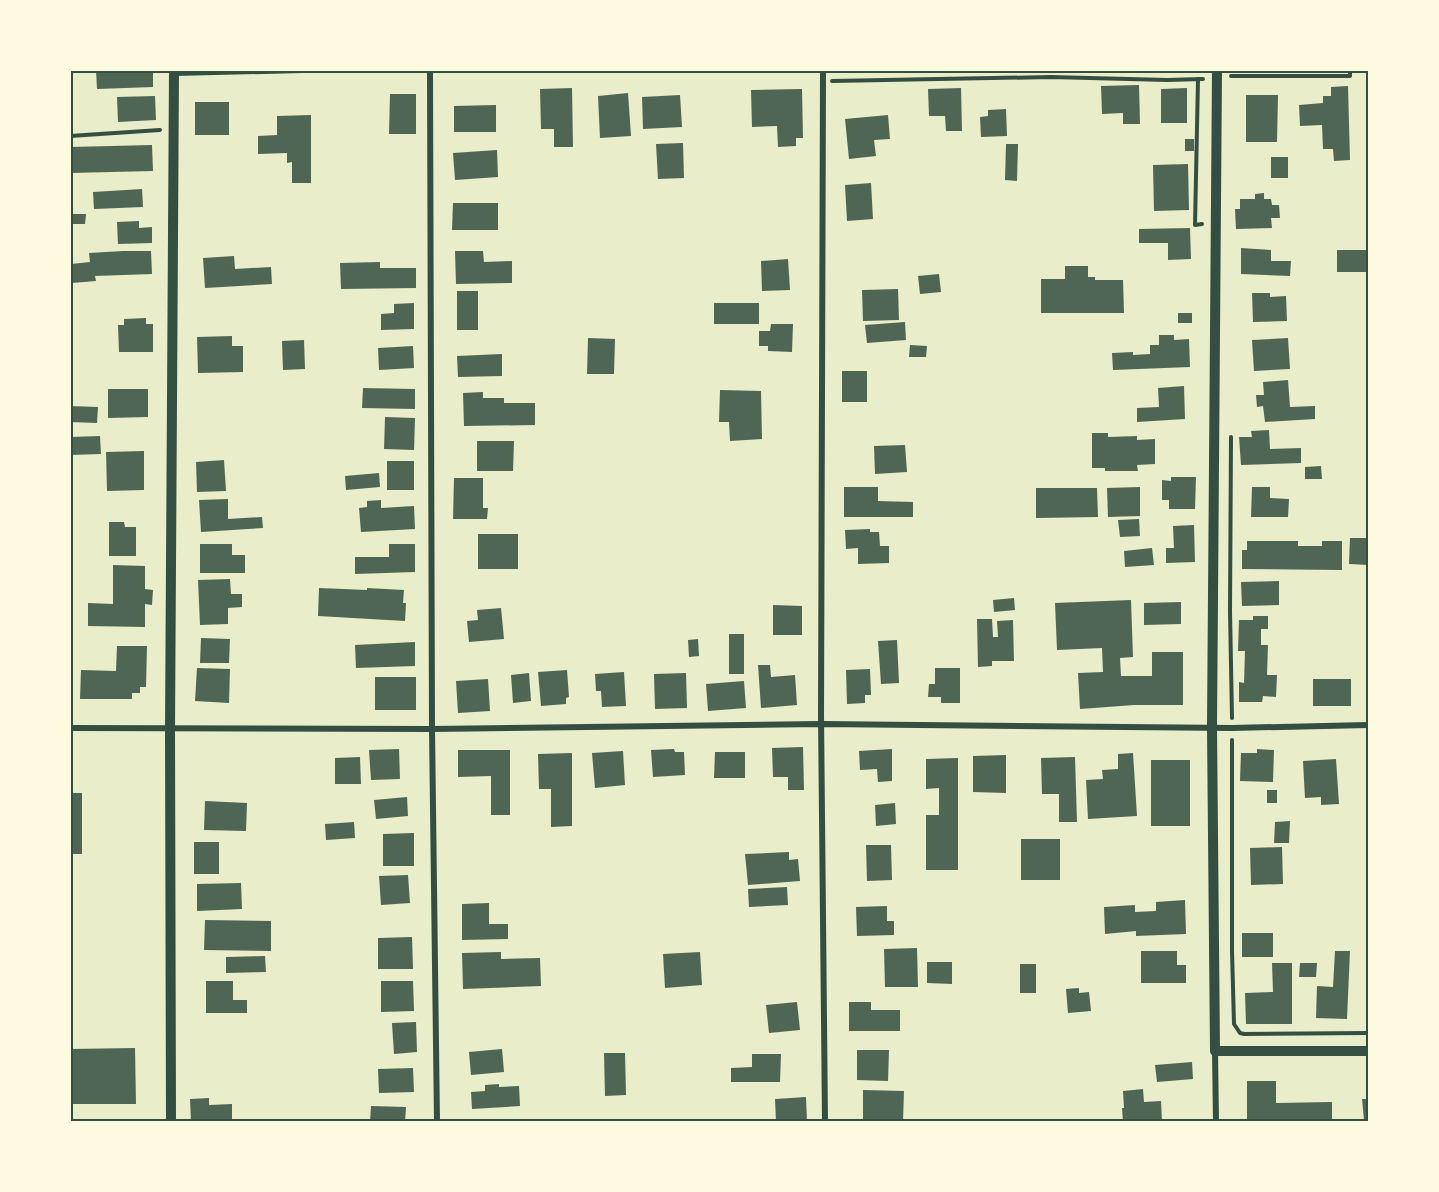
<svg xmlns="http://www.w3.org/2000/svg" width="1439" height="1192" viewBox="0 0 1439 1192" font-family="Poppins,sans-serif">
  <rect width="100%" height="100%" fill="#e9edc9"/>
  <g fill="#4f6655">
    <path d="M96,70H153V87L97,89Z"/>
    <path d="M1139,85L1140,124H1123V113L1102,114L1101,86Z"/>
    <path d="M1348,86L1350,160L1334,161L1333,149H1323L1322,125L1300,126L1299,105L1323,103V96H1331V87Z"/>
    <path d="M572,88L573,147H554V129H541L540,89Z"/>
    <path d="M961,88L962,131H946L945,116H929L928,89Z"/>
    <path d="M1187,88V123H1161V89Z"/>
    <path d="M802,89L803,138H796V146L778,147L777,126L752,127L751,90Z"/>
    <path d="M628,93L631,136L600,138L598,96Z"/>
    <path d="M390,94H416V134H389Z"/>
    <path d="M680,95L682,127L643,129L642,97Z"/>
    <path d="M1246,95H1278L1277,142H1246Z"/>
    <path d="M155,96L156,120L118,122L117,97Z"/>
    <rect x="195" y="102" width="34" height="33"/>
    <path d="M496,105V132H454V106Z"/>
    <path d="M1006,109L1007,136L981,137L980,117L988,116V110Z"/>
    <path d="M311,115V183H292V162L287,163V153L258,154V136L277,135V116Z"/>
    <path d="M888,115L890,139L874,140L876,156L849,159L845,119Z"/>
    <rect x="1185" y="139" width="9" height="12"/>
    <path d="M683,143L684,178L658,179L656,144Z"/>
    <path d="M1006,144H1018L1017,181L1005,180Z"/>
    <path d="M152,145L153,171L70,173V147Z"/>
    <path d="M497,150L498,177L455,180L453,153Z"/>
    <rect x="1271" y="157" width="17" height="21"/>
    <path d="M1188,164L1189,210L1154,211L1153,165Z"/>
    <path d="M871,183L873,219L847,221L845,185Z"/>
    <path d="M142,189L143,207L94,209L93,192Z"/>
    <path d="M1264,193V199H1271L1272,205H1279L1280,218H1271L1272,228L1236,229L1235,209H1240V199H1255V194Z"/>
    <path d="M453,203H498V230H452Z"/>
    <path d="M72,214H86L85,224H72Z"/>
    <path d="M139,221V228L152,227V243L118,244L117,222Z"/>
    <path d="M1190,228L1191,259L1168,260V243H1139V229Z"/>
    <path d="M1241,248L1271,250V261H1291L1290,276L1241,274Z"/>
    <rect x="1337" y="250" width="31" height="22"/>
    <path d="M123,251H151L152,274L95,276L96,281L72,283L71,264L90,262L89,253Z"/>
    <path d="M455,251H483L484,262L512,261V283L456,284Z"/>
    <path d="M234,256L235,269L271,267L272,284L205,288L203,258Z"/>
    <path d="M788,259L790,290L762,291L761,261Z"/>
    <path d="M380,262V268H416V288L341,289L340,263Z"/>
    <path d="M1065,266H1088V277H1095V280H1123L1124,313H1041V279H1065Z"/>
    <path d="M939,274L941,292L920,294L918,276Z"/>
    <path d="M898,289L899,320L863,321L862,290Z"/>
    <rect x="457" y="291" width="21" height="39"/>
    <path d="M1252,293H1270V297L1286,296L1287,321L1253,322Z"/>
    <path d="M414,303V329L381,330V314L394,313V304Z"/>
    <rect x="714" y="303" width="45" height="21"/>
    <rect x="1178" y="313" width="14" height="10"/>
    <path d="M146,318V324H153V352H119L118,325H124V319Z"/>
    <path d="M905,322L906,340L867,343L865,325Z"/>
    <path d="M771,324H793L792,352L768,351V346H759V331H770Z"/>
    <path d="M1159,335H1174V340L1189,339L1190,367L1113,370L1112,353L1133,352V355L1150,354V345H1159Z"/>
    <path d="M232,336V346H243V372L198,373L197,337Z"/>
    <path d="M588,338L615,339L614,374H587Z"/>
    <path d="M1288,338L1290,369L1254,371L1252,340Z"/>
    <path d="M304,340L305,369L283,370L282,341Z"/>
    <path d="M910,345L927,346L926,357H909Z"/>
    <path d="M413,346L414,368L379,370L378,348Z"/>
    <path d="M502,354V376L458,377L457,356Z"/>
    <rect x="842" y="371" width="25" height="31"/>
    <path d="M1288,380L1290,407L1315,406V419L1265,422L1263,406L1257,407L1256,395H1264L1263,382Z"/>
    <path d="M1184,386L1185,419L1137,422V408L1159,407L1158,388Z"/>
    <path d="M363,388L415,389V409L362,408Z"/>
    <path d="M108,389H148V417L108,418Z"/>
    <path d="M720,390L761,391L762,439L730,441L729,422H719Z"/>
    <path d="M483,392V398H504V403H535V425L464,426L463,393Z"/>
    <path d="M70,406L98,407L97,423L70,422Z"/>
    <path d="M385,417L415,418L414,450L384,449Z"/>
    <path d="M1269,430L1270,449L1301,448V463L1241,465L1239,437H1252L1251,431Z"/>
    <path d="M1092,433H1108V437L1137,436V440L1155,439V464L1137,465L1138,471H1105V468H1092Z"/>
    <path d="M100,436L101,454L70,455V437Z"/>
    <path d="M477,441H514L513,471H477Z"/>
    <path d="M905,445L907,472L875,474L874,446Z"/>
    <path d="M144,451V490L107,491L106,452Z"/>
    <path d="M224,460L226,491L197,492L196,462Z"/>
    <rect x="387" y="461" width="27" height="29"/>
    <path d="M1321,466L1322,479H1305V467Z"/>
    <path d="M379,473L380,487L346,490L345,476Z"/>
    <path d="M1171,477H1196L1195,509H1169V500H1162V480L1171,481Z"/>
    <path d="M454,478H483V508H488L487,519H453Z"/>
    <path d="M844,487H878V501L913,502V517H844Z"/>
    <path d="M1140,487V516L1108,517L1107,488Z"/>
    <path d="M1252,487H1270V498L1289,499L1288,517H1251Z"/>
    <path d="M1036,488H1097L1098,517L1036,518Z"/>
    <path d="M228,499V519L262,517L263,528L201,532L199,500Z"/>
    <path d="M381,500V508L414,506L415,529L361,532L359,508L367,507V501Z"/>
    <path d="M1139,519L1140,536L1120,537L1118,520Z"/>
    <path d="M109,522H124L125,527H136V556H109Z"/>
    <path d="M1194,525L1195,562L1166,563V548H1174L1173,526Z"/>
    <path d="M870,529V532H879L880,546H889V563L858,564V548L846,549L845,530Z"/>
    <rect x="478" y="534" width="40" height="35"/>
    <path d="M1350,538H1368V565L1349,564Z"/>
    <path d="M1247,541H1298V546H1322V541H1342V570L1242,569V550H1247Z"/>
    <path d="M200,544H232V555H245V573H200Z"/>
    <path d="M389,544H415V572L355,574V557H389Z"/>
    <path d="M1152,548L1154,565L1125,567L1124,551Z"/>
    <path d="M113,565L145,566V589L153,590L152,605L145,604V627L88,626V603L113,604Z"/>
    <path d="M230,579L231,594H242V607L228,608V624L200,625L198,580Z"/>
    <path d="M1279,581V605L1242,606L1241,582Z"/>
    <path d="M319,588L367,590V588L404,590L403,603H406L405,621L318,616Z"/>
    <path d="M1014,598L1015,610L994,612L993,600Z"/>
    <path d="M1131,600L1133,657L1120,658L1121,676H1152V652H1183V705H1134L1080,709L1078,673L1103,672L1102,648L1057,650L1055,603Z"/>
    <path d="M1181,602V624L1144,625V603Z"/>
    <path d="M773,605L802,606V635H773Z"/>
    <path d="M501,608L504,639L469,642L467,621L478,620L477,610Z"/>
    <path d="M1253,616H1268V629H1261V645H1268L1267,675H1277L1276,697L1263,696L1262,702H1239V682L1244,683L1245,651H1238L1239,620H1253Z"/>
    <path d="M977,619H992L993,637H998L997,621L1013,620L1014,661H992V666L978,667Z"/>
    <rect x="729" y="634" width="15" height="40"/>
    <path d="M201,638L230,639L229,663H200Z"/>
    <path d="M698,639L699,656L689,657L688,640Z"/>
    <path d="M897,640L899,683L881,684L878,641Z"/>
    <path d="M415,642V666L356,668L355,645Z"/>
    <path d="M117,646H147L146,687H140V693H132V699H80L81,670L116,671Z"/>
    <path d="M758,665H770L771,677L795,675L797,705L761,708Z"/>
    <path d="M197,668L230,669L229,703L195,701Z"/>
    <path d="M935,668H960V703H941V697H928L929,684H935Z"/>
    <path d="M870,669L871,695H865V703L847,704L846,670Z"/>
    <path d="M567,670L569,697L566,698V704L541,706L538,672Z"/>
    <path d="M624,672L626,706L602,707L601,691H596L595,674Z"/>
    <path d="M529,673L531,701L513,703L511,675Z"/>
    <path d="M686,673L687,708L655,709L654,674Z"/>
    <rect x="375" y="677" width="41" height="33"/>
    <path d="M488,679L490,711L458,713L456,681Z"/>
    <rect x="1313" y="679" width="38" height="27"/>
    <path d="M744,681L746,708L708,711L706,684Z"/>
    <path d="M803,747L804,790H788V777H773L772,748Z"/>
    <path d="M399,749L400,779L371,780L369,750Z"/>
    <path d="M674,749L675,752H684L685,775L653,777L651,750Z"/>
    <path d="M892,749V781L878,782L877,769L860,770L859,751Z"/>
    <path d="M1257,749L1274,750L1273,782L1240,781L1241,753H1257Z"/>
    <path d="M458,750H510V815H491V776L458,777Z"/>
    <path d="M623,751L625,785L595,788L592,753Z"/>
    <path d="M715,752H745V778H714Z"/>
    <path d="M572,753V826L551,827V789H539L538,754Z"/>
    <path d="M1133,753L1137,816L1088,819L1086,780L1103,779L1102,770L1118,769V754Z"/>
    <path d="M1006,755V793L973,792V756Z"/>
    <path d="M360,757L361,784H335V758Z"/>
    <path d="M1075,757L1077,822H1059V794H1042L1041,758Z"/>
    <path d="M958,758V870H926V815H939V788L926,789V759Z"/>
    <path d="M1336,759L1339,804L1321,805V797L1305,798L1303,761Z"/>
    <rect x="1151" y="760" width="39" height="66"/>
    <rect x="1267" y="790" width="10" height="13"/>
    <rect x="70" y="793" width="12" height="61"/>
    <path d="M407,797L408,816L376,819L374,800Z"/>
    <path d="M205,801L247,803L246,831L204,830Z"/>
    <path d="M895,803L896,824L876,826L875,805Z"/>
    <path d="M1290,821L1289,843H1274L1275,822Z"/>
    <path d="M354,822L355,838L326,840L325,824Z"/>
    <path d="M414,833V866H383V834Z"/>
    <rect x="1021" y="839" width="39" height="41"/>
    <rect x="194" y="842" width="25" height="32"/>
    <path d="M866,845H891L892,880L867,881Z"/>
    <path d="M1282,847L1283,884L1251,885L1250,848Z"/>
    <path d="M789,852V860L798,859L800,881L748,885L745,854Z"/>
    <path d="M408,875L410,903L381,905L379,876Z"/>
    <path d="M241,883L242,909L197,911V884Z"/>
    <path d="M787,887L788,905L749,907L748,889Z"/>
    <path d="M1185,900L1186,934L1136,936V931L1105,934L1104,907L1135,905V912L1156,911V902Z"/>
    <path d="M489,903V924H508V939L462,940V904Z"/>
    <path d="M887,906V921H894V935L857,936L856,907Z"/>
    <path d="M205,920L271,921V951L204,950Z"/>
    <rect x="1242" y="933" width="31" height="24"/>
    <path d="M412,937L413,969H378V938Z"/>
    <path d="M917,948L918,987H885L884,949Z"/>
    <path d="M1141,951H1177V965H1186V983H1141Z"/>
    <path d="M1335,951H1350L1347,1019L1316,1018L1317,986L1333,987Z"/>
    <path d="M501,952V959L540,958L541,986L463,989L462,953Z"/>
    <path d="M700,952L702,985L665,988L663,954Z"/>
    <path d="M265,956L266,972L226,973V957Z"/>
    <path d="M927,962H952V984L927,983Z"/>
    <path d="M1272,963H1292V1024H1246L1245,993L1273,992Z"/>
    <path d="M1300,963H1317L1316,977H1299Z"/>
    <rect x="1020" y="964" width="16" height="29"/>
    <path d="M206,981H233V1000H247V1013H206Z"/>
    <path d="M381,981H413L414,1011L381,1012Z"/>
    <path d="M1079,988V993L1089,992L1091,1011L1068,1013L1066,989Z"/>
    <path d="M797,1002L800,1030L769,1033L766,1005Z"/>
    <path d="M849,1002H871V1010H900V1031H849Z"/>
    <path d="M416,1022L417,1052L394,1054L392,1023Z"/>
    <path d="M135,1048L136,1104H70V1049Z"/>
    <path d="M502,1049L504,1072L471,1075L469,1052Z"/>
    <path d="M857,1050H889L888,1081L857,1080Z"/>
    <path d="M604,1053H625L626,1095L605,1096Z"/>
    <path d="M752,1054H781L780,1082H731V1068L752,1067Z"/>
    <path d="M1192,1062L1193,1079L1157,1082L1155,1065Z"/>
    <path d="M413,1068L414,1092L379,1093L378,1069Z"/>
    <path d="M1247,1081H1276V1103L1332,1102V1122H1247Z"/>
    <path d="M499,1084V1087L519,1086L520,1106L472,1109L471,1092L485,1091V1085Z"/>
    <path d="M1143,1089L1144,1102L1161,1101L1162,1122H1123L1122,1108H1124L1123,1091Z"/>
    <path d="M863,1090L904,1091L903,1122H863Z"/>
    <path d="M806,1097L807,1122H776L775,1099Z"/>
    <path d="M209,1098V1105L232,1104V1122H191L190,1099Z"/>
    <path d="M1362,1099H1368V1119L1364,1120Z"/>
    <path d="M371,1106L406,1107L405,1122H370Z"/>
  </g>
  <g fill="none" stroke-linecap="round" stroke-linejoin="round">
    <g stroke="#344e41" stroke-width="4">
      <path d="M1231,76H1350V70"/>
      <path d="M1198,79L1195,225L1202,224"/>
      <path d="M832,81L1051,77L1167,80L1203,79"/>
      <path d="M70,136L160,130"/>
      <path d="M1231,437L1230,611L1232,718"/>
      <path d="M1232,740V951L1234,1024L1240,1033L1244,1034L1368,1033"/>
    </g>
    <g stroke="#344e41" stroke-width="6">
      <path d="M430,70L432,729L437,1122"/>
      <path d="M823,70L821,715L825,1122"/>
      <path d="M174,73L303,70"/>
      <path d="M70,728L432,729L821,724L1232,728L1368,725"/>
      <path d="M1215,1051L1216,1122"/>
    </g>
    <g stroke="#344e41" stroke-width="10">
      <path d="M1217,70L1212,727L1215,1051H1368"/>
      <path d="M171,1122L170,729L174,70"/>
    </g>
  </g>
  <rect width="1439" height="1192" fill="none" stroke="#fefae0" stroke-width="144"/>
  <rect x="72" y="72" width="1295" height="1048" fill="none" stroke="#344e41" stroke-width="2"/>
</svg>
